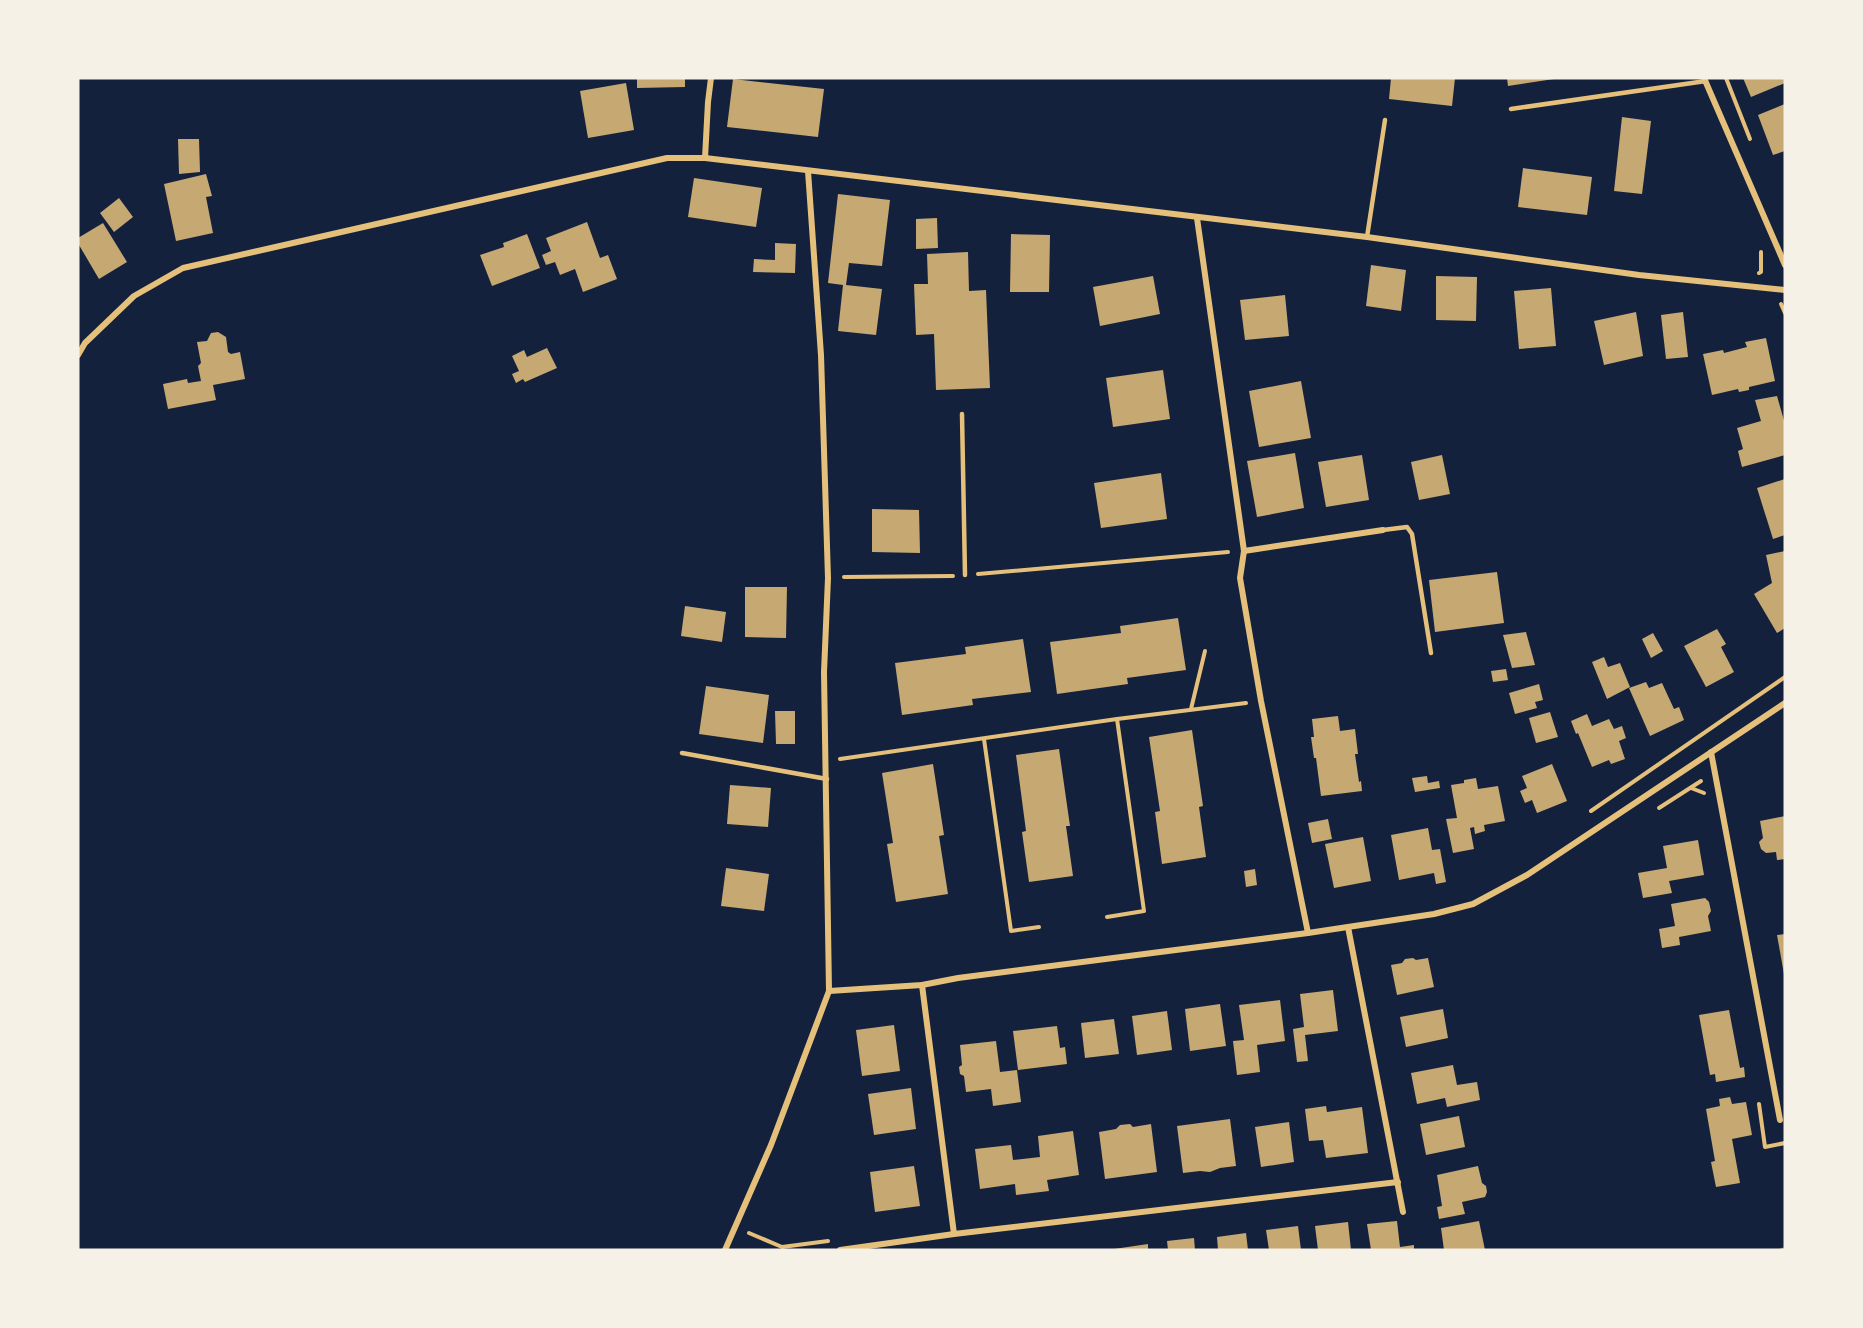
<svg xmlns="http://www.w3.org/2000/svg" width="1863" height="1328" viewBox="0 0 1863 1328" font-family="'Source Sans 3',sans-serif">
  <rect width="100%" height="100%" fill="#14213d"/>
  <g fill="#c6a872">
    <path d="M637,78H685V87L637,88Z"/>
    <path d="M1391,78H1455L1452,106L1389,99Z"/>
    <path d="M1507,78H1554V79L1508,86Z"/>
    <path d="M1743,78H1785V83L1751,97Z"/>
    <path d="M733,79L824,89L818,137L727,127Z"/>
    <path d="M626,83L634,130L588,138L580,91Z"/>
    <path d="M1785,104V151L1773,155L1758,115Z"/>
    <path d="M1622,117L1651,121L1642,194L1614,191Z"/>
    <path d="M178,139H199L200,172L179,174Z"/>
    <path d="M1523,168L1592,177L1587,215L1518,207Z"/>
    <path d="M206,174L212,196L206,197L213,233L176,241L164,184Z"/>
    <path d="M694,178L762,188L756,227L688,217Z"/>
    <path d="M838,194L890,200L882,266L849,263L846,285L882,289L876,335L838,331L843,285L828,283Z"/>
    <path d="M119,198L133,217L114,232L100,213Z"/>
    <path d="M937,218L938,248L916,249V219Z"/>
    <path d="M587,222L600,258L608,255L617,279L583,292L575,269L560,275L555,262L546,265L542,255L551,251L546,238Z"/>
    <path d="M103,223L127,262L99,279L79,245L78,238Z"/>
    <path d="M527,234L540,268L492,286L480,255L504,247L503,243Z"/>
    <path d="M1011,234L1050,235L1049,292H1010Z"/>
    <path d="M775,243L796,244L795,273L753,272L754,259L775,260Z"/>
    <path d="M968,252L969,291L986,290L990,388L936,390L934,334L916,335L914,284H928L927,254Z"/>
    <path d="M1371,265L1406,270L1401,311L1366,306Z"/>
    <path d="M1153,276L1160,314L1100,326L1093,287Z"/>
    <path d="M1436,276L1477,277L1476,321L1436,320Z"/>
    <path d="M1551,288L1556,346L1519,349L1514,291Z"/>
    <path d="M1285,295L1289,336L1245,340L1240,300Z"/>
    <path d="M1636,312L1643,356L1604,365L1594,321Z"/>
    <path d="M1683,312L1688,357L1666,359L1661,315Z"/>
    <path d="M218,332L226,337L228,352L231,354L240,352L245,379L213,385L216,400L168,409L163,384L187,379L188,383L201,381L198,366L201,363L197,342L207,341L211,333Z"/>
    <path d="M1766,338L1775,381L1749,387V390L1739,392L1738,389L1712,395L1703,354L1723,350L1724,353L1747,347L1745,342Z"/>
    <path d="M547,348L557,368L525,382L523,379L516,383L512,374L519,371L512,356L524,350L527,357Z"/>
    <path d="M1163,370L1170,419L1113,427L1106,378Z"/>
    <path d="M1301,381L1311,438L1259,447L1249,391Z"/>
    <path d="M1777,396L1785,424V455L1742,467L1738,451L1743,449L1737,428L1761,421L1755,400Z"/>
    <path d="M1295,453L1304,508L1257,517L1247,461Z"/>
    <path d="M1362,455L1369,500L1326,507L1318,462Z"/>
    <path d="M1442,455L1450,494L1419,500L1411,462Z"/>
    <path d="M1161,473L1167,519L1101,528L1094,483Z"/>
    <path d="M1785,479V535L1773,539L1757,488Z"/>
    <path d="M872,509L919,510L920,553L872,552Z"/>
    <path d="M1785,551V628L1777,633L1754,594L1772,583L1766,555Z"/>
    <path d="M1497,572L1504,623L1435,632L1429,580Z"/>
    <path d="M745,587H787L786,638L745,637Z"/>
    <path d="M685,606L726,612L722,642L681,636Z"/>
    <path d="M1178,618L1186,670L1127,678L1128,684L1057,694L1050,642L1121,633L1120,626Z"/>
    <path d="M1717,629L1726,644L1721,647L1734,672L1706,687L1684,646Z"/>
    <path d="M1526,632L1535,665L1512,668L1503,635Z"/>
    <path d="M1653,633L1663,651L1651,658L1642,639Z"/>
    <path d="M1023,639L1031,692L972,699L973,705L902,715L895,663L966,654L965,647Z"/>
    <path d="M1604,657L1608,667L1620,663L1630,687L1607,699L1592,662Z"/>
    <path d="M1506,669L1508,680L1493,682L1491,671Z"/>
    <path d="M1646,682L1649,688L1662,683L1674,709L1679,707L1684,720L1650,736L1629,688Z"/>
    <path d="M1539,684L1543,700L1535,702L1537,708L1515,714L1509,693Z"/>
    <path d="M706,686L769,695L763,743L699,734Z"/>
    <path d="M775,711H795V744H776Z"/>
    <path d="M1550,712L1558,737L1536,743L1529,718Z"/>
    <path d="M1587,714L1592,726L1609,719L1614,729L1622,726L1626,738L1619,741L1625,759L1611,764L1609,760L1592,767L1578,733L1576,734L1571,721Z"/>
    <path d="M1338,716L1340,731L1355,729L1358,754H1355L1359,782L1361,781L1362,791L1321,796L1316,758H1314L1311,737H1314L1312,719Z"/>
    <path d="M1192,730L1203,806L1199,807L1206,857L1162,864L1155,812L1160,811L1149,737Z"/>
    <path d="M1059,749L1070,826H1066L1073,876L1029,882L1022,832L1026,831L1016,755Z"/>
    <path d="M933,764L944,835L939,836L948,894L896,902L887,844L893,843L882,773Z"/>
    <path d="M1552,764L1567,801L1537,813L1532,800L1525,803L1520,791L1527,788L1522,776Z"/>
    <path d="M1427,776L1428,783L1439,781L1440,788L1415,792L1412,778Z"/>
    <path d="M1476,778L1478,789L1498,786L1505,821L1484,825L1485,831L1475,834L1474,827L1470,828L1474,849L1453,853L1446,819L1457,818L1451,785L1464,783V780Z"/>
    <path d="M730,785L771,788L768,827L727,824Z"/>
    <path d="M1785,816V859L1777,860L1776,852L1766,853L1761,849L1759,842L1763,838L1760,821Z"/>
    <path d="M1328,819L1332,839L1312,843L1308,823Z"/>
    <path d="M1428,828L1432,850L1440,849L1446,882L1436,884L1434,873L1399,880L1391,835Z"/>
    <path d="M1363,837L1371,881L1334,888L1325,844Z"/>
    <path d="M1698,840L1704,875L1669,881L1672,893L1643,898L1638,873L1667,868L1663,846Z"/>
    <path d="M726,868L769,874L764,911L721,906Z"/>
    <path d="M1255,869L1257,885L1246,887L1244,871Z"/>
    <path d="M1705,898L1709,902L1711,911L1708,916L1711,931L1679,937L1680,945L1662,948L1659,929L1675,926L1671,904Z"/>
    <path d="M1785,934V974H1784L1777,935Z"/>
    <path d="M1413,958L1416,960L1428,958L1434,987L1397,995L1391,965L1402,963L1405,959Z"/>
    <path d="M1333,990L1338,1031L1305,1035L1308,1061L1297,1062L1293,1029L1304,1027L1300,994Z"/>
    <path d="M1280,1000L1285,1041L1257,1045L1260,1072L1237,1075L1233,1041L1244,1040L1239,1005Z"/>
    <path d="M1220,1004L1226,1046L1190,1051L1185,1009Z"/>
    <path d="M1443,1009L1448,1038L1406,1047L1400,1017Z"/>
    <path d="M1729,1010L1740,1068L1744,1067L1745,1077L1716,1082L1715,1074L1710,1075L1699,1015Z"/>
    <path d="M1167,1011L1172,1050L1137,1055L1132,1016Z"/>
    <path d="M1114,1019L1119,1054L1085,1058L1081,1023Z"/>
    <path d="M894,1025L900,1071L862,1076L856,1030Z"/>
    <path d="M1057,1026L1060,1048L1065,1047L1067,1064L1018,1070L1013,1031Z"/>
    <path d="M996,1041L1000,1072L1017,1070L1021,1102L993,1106L991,1089L966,1092L964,1076L960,1074L959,1067L962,1065L960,1045Z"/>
    <path d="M1453,1065L1457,1085L1477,1082L1480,1100L1447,1107L1445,1098L1417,1104L1411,1073Z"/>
    <path d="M911,1088L916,1129L874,1135L868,1094Z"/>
    <path d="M1730,1097L1732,1104L1746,1102L1752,1135L1732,1139L1740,1183L1716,1187L1711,1162L1715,1161L1706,1109L1720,1106L1719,1099Z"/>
    <path d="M1326,1106L1327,1112L1362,1107L1368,1153L1326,1158L1323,1140L1309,1141L1305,1109Z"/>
    <path d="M1459,1116L1465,1147L1426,1155L1420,1124Z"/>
    <path d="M1230,1119L1236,1166L1220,1168L1210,1172L1200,1171L1183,1173L1177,1126Z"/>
    <path d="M1289,1122L1294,1162L1261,1167L1255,1127Z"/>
    <path d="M1130,1124L1133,1127L1151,1124L1157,1172L1105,1179L1099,1132L1116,1129L1120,1125Z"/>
    <path d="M1073,1131L1079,1175L1047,1180L1049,1191L1016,1195L1015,1184L980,1189L975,1149L1011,1145L1013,1160L1040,1157L1038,1136Z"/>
    <path d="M914,1166L920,1206L875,1212L870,1172Z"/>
    <path d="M1478,1166L1482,1183L1486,1186L1487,1192L1485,1197L1462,1202L1465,1214L1439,1219L1437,1207L1442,1206L1437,1175Z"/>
    <path d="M1397,1221L1400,1247L1414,1245V1250H1371L1367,1224Z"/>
    <path d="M1479,1221L1485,1250H1444L1441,1228Z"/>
    <path d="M1348,1222L1351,1250H1318L1315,1226Z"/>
    <path d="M1298,1226L1301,1250H1269L1266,1230Z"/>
    <path d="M1246,1233L1248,1250H1218L1217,1237Z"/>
    <path d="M1194,1238L1195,1250H1168L1167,1241Z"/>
    <path d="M1148,1244V1250H1114V1249Z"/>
  </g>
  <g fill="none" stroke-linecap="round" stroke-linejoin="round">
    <g stroke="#e5c07b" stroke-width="4">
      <path d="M1726,78L1750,139"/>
      <path d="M1759,273L1761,272V252"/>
      <path d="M1781,304L1785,313"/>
      <path d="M978,574L1228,552"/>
      <path d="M844,577L953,576"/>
      <path d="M1191,709L1205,651"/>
      <path d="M984,739L1011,931L1039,927"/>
      <path d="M840,759L1117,719L1246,703"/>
      <path d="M1691,788L1704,793"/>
      <path d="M1659,808L1701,781"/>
      <path d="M1591,811L1785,677"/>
      <path d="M1107,917L1144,911L1117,719"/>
      <path d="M1759,1104L1765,1147L1785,1143"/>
      <path d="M749,1233L782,1247L828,1241"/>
    </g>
    <g stroke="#e5c07b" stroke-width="4.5">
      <path d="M1511,109L1706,81"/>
      <path d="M1367,237L1385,120"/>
      <path d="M962,414L965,575"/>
      <path d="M1383,530L1407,527L1412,534L1431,653"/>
      <path d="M682,753L827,779"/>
    </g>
    <g stroke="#e5c07b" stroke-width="6">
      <path d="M1704,78L1785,265"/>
      <path d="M705,158L708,102L711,78"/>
      <path d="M1197,218L1244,551L1240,578L1261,701L1308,933"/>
      <path d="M78,355L85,343L134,296L183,268L667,158H705L1367,237L1639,275L1785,290"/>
      <path d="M1244,551L1383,530"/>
      <path d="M1711,752L1780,1120"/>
      <path d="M1348,927L1403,1212"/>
      <path d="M922,985L954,1234"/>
      <path d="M829,991L922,985L958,978L1308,933L1434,914L1473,904L1527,875L1785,703"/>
      <path d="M725,1250L771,1145L829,991L824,672L828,578L821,355L808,171"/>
      <path d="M840,1250L954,1234L1398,1182"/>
    </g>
    <path stroke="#918062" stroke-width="4.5" d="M1782,1250H1785"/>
  </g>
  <rect width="1863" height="1328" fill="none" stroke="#f6f1e7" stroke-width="159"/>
</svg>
